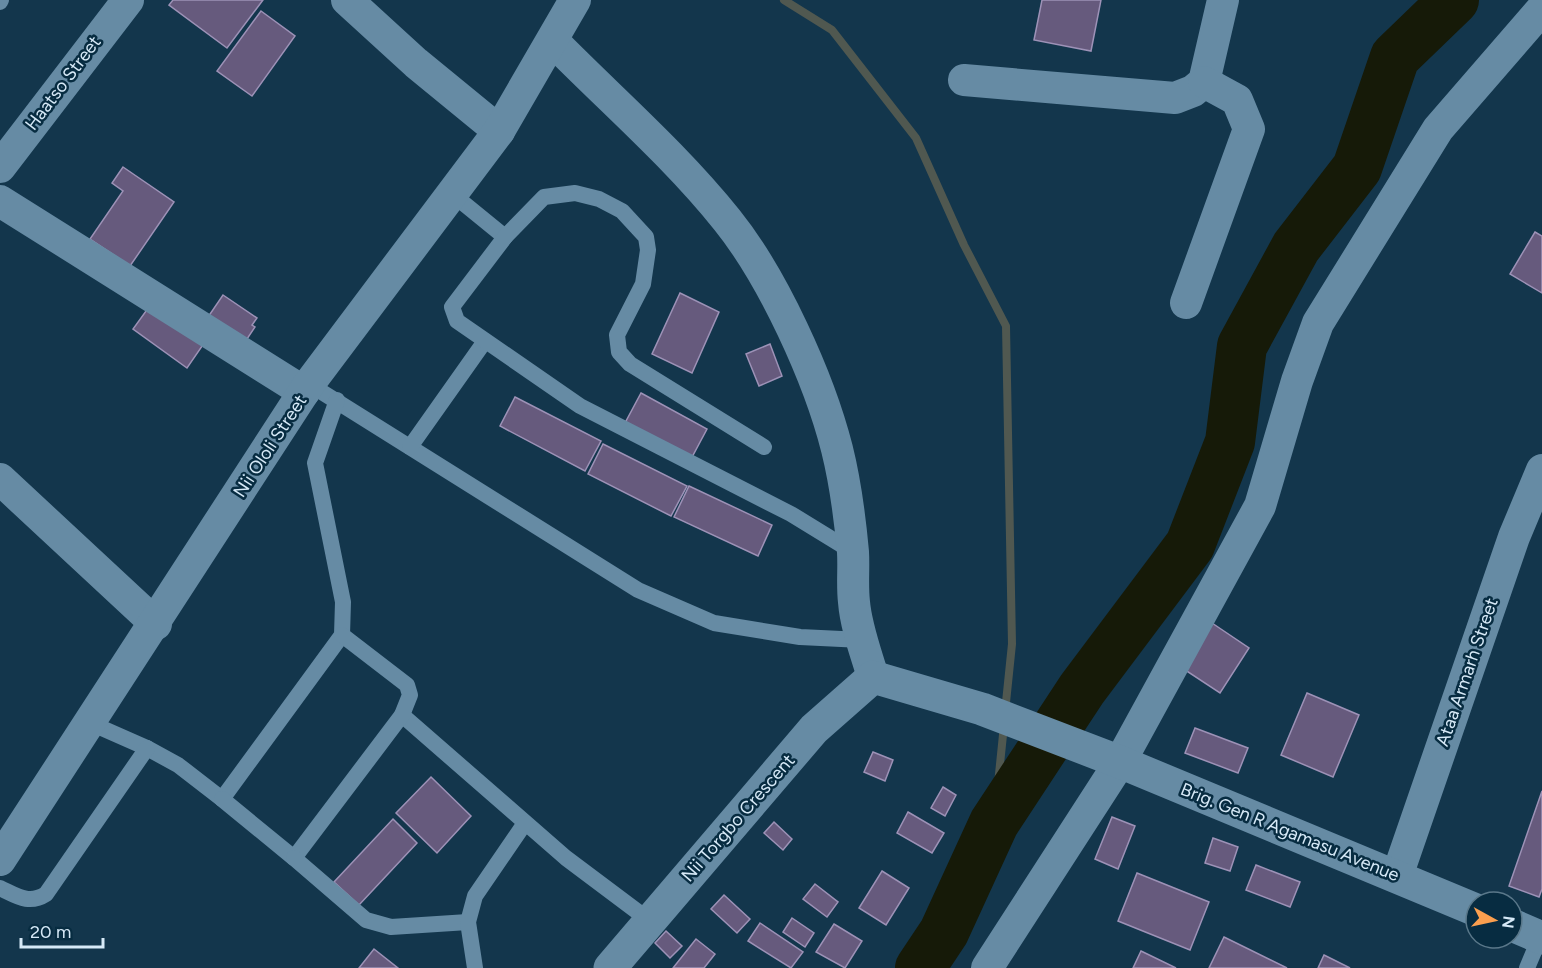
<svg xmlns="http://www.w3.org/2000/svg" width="1542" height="968" viewBox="0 0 1542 968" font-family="Figtree,sans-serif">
  <rect width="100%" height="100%" fill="#13364c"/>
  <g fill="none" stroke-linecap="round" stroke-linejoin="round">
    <g stroke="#505850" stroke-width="8">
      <path d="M784,0L832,30L916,138L964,245L1006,326L1012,644L1005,712"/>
      <path d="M994,823L1004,725"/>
    </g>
    <path stroke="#161a08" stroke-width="50" d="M920,968L944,932L994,823L1082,689L1190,545L1230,442L1242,346L1296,247L1357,168L1395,57L1454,0"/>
  </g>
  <g fill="#665a7d" stroke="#9d92b7" stroke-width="1.5">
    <path d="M173,0H263L227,48L169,5Z"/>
    <path d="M1042,0H1101L1091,51L1034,40Z"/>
    <path d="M261,11L295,36L252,96L217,71Z"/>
    <path d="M123,167L174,202L130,266L90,239L123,191L112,183Z"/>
    <path d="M1535,232L1542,236V293L1510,274Z"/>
    <path d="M680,293L719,312L692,373L652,354Z"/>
    <path d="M223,295L257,318L252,325L255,327L245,342L208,317Z"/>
    <path d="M154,300L207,339L187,368L133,329Z"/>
    <path d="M770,344L782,376L759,386L746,354Z"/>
    <path d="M641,393L707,429L691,459L625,423Z"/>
    <path d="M515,397L601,441L585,471L500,426Z"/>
    <path d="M603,444L687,486L671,516L588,474Z"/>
    <path d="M689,486L772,525L758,556L674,517Z"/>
    <path d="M1206,619L1249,648L1220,693L1176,664Z"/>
    <path d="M1307,693L1359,715L1333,777L1281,755Z"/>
    <path d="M1195,728L1248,748L1238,773L1185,753Z"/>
    <path d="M873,752L893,760L885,781L864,772Z"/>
    <path d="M431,777L471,816L437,853L396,813Z"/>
    <path d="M943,787L956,795L945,816L931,808Z"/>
    <path d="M1542,791V889L1539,897L1509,886Z"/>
    <path d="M908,812L944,833L932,853L897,833Z"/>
    <path d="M1112,817L1135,826L1118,869L1095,859Z"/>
    <path d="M393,819L417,843L359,905L334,882Z"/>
    <path d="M774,822L792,839L783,850L764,833Z"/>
    <path d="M1213,838L1238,847L1230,871L1205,863Z"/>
    <path d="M1256,865L1300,882L1290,907L1246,890Z"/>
    <path d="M882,871L909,888L886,925L859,908Z"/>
    <path d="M1137,873L1209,902L1190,950L1118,921Z"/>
    <path d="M815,884L838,902L827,917L803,899Z"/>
    <path d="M724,895L750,919L737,933L711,909Z"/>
    <path d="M792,918L814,933L805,947L783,932Z"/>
    <path d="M760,923L803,952L791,968L748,941Z"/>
    <path d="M834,924L862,941L845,968L816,952Z"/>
    <path d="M666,931L682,946L670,958L655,943Z"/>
    <path d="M1224,937L1287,968H1209Z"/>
    <path d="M696,939L715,954L704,968H673Z"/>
    <path d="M374,949L398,968H359Z"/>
    <path d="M1141,951L1176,968H1133Z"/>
    <path d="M1324,955L1350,968H1318Z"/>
  </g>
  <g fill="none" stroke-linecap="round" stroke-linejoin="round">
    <g stroke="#668ba4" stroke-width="16">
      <path d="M0,2L1,0"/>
      <path d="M451,193L505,237"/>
      <path d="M309,384L638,590L714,623L800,637L862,640"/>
      <path d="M410,447L485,341"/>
      <path d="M764,447L630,364L619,352L617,335L643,284L648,250L646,237L622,211L599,199L575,193L544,197L505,237L452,307L457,321L580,406L791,514L853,552"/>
      <path d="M402,715L566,858L650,921"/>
      <path d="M88,722L147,748L178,765L222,799L342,635L343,602L315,463L337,400"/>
      <path d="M222,799L294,858L402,715L410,695L407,685L342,635"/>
      <path d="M294,858L366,920L391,927L468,922"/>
      <path d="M0,888C17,896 29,905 46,894L147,748"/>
      <path d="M475,968L468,922L475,896L525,823"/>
      <path d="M1527,968L1540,937"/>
    </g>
    <g stroke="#668ba4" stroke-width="32">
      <path d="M347,0L416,63L499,131"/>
      <path d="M553,41C611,100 675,155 727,220C773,277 819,378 837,449C845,481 850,519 853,552C854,569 852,585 854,602C856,627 866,653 873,677"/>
      <path d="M964,80L1175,98L1193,91L1204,82L1223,0"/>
      <path d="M0,167L128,0"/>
      <path d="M0,201L304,392"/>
      <path d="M1186,303L1249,129L1237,100L1204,82"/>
      <path d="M0,479L156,624"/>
      <path d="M0,860L309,384L499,131L575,0"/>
      <path d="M1397,876L1514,537L1542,470"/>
      <path d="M987,968L1120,762L1260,506L1297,381L1318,323L1438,129L1542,9"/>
    </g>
    <g stroke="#668ba4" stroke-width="33">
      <path d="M1512,925L1542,938"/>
      <path d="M610,968L814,729L873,677L982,709L1120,762L1476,910"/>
    </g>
  </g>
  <g text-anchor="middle" stroke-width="5" stroke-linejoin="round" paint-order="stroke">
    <g font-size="18" fill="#d6e9f7" stroke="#072c41">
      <text transform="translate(63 83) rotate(-53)" y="6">Haatso Street</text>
      <text transform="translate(270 446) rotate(-57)" y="6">Nii Ololi Street</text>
      <text transform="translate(1467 672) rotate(-71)" y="6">Ataa Armarh Street</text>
      <text transform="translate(738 818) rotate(-49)" y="6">Nii Torgbo Crescent</text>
      <text transform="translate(1290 832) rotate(22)" y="6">Brig. Gen R Agamasu Avenue</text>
    </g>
  </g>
  <g transform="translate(1494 920) rotate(98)"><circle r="28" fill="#072c41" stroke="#5a788a" stroke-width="1.5"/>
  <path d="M0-4.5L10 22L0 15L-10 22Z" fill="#fa9f4f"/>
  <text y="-9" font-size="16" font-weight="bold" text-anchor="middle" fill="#d6e9f7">N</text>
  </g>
  <path d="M21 938v9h82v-9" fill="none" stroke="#d6e9f7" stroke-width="3"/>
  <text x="30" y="938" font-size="18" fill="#d6e9f7" stroke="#072c41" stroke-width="4.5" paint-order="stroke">20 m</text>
</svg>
